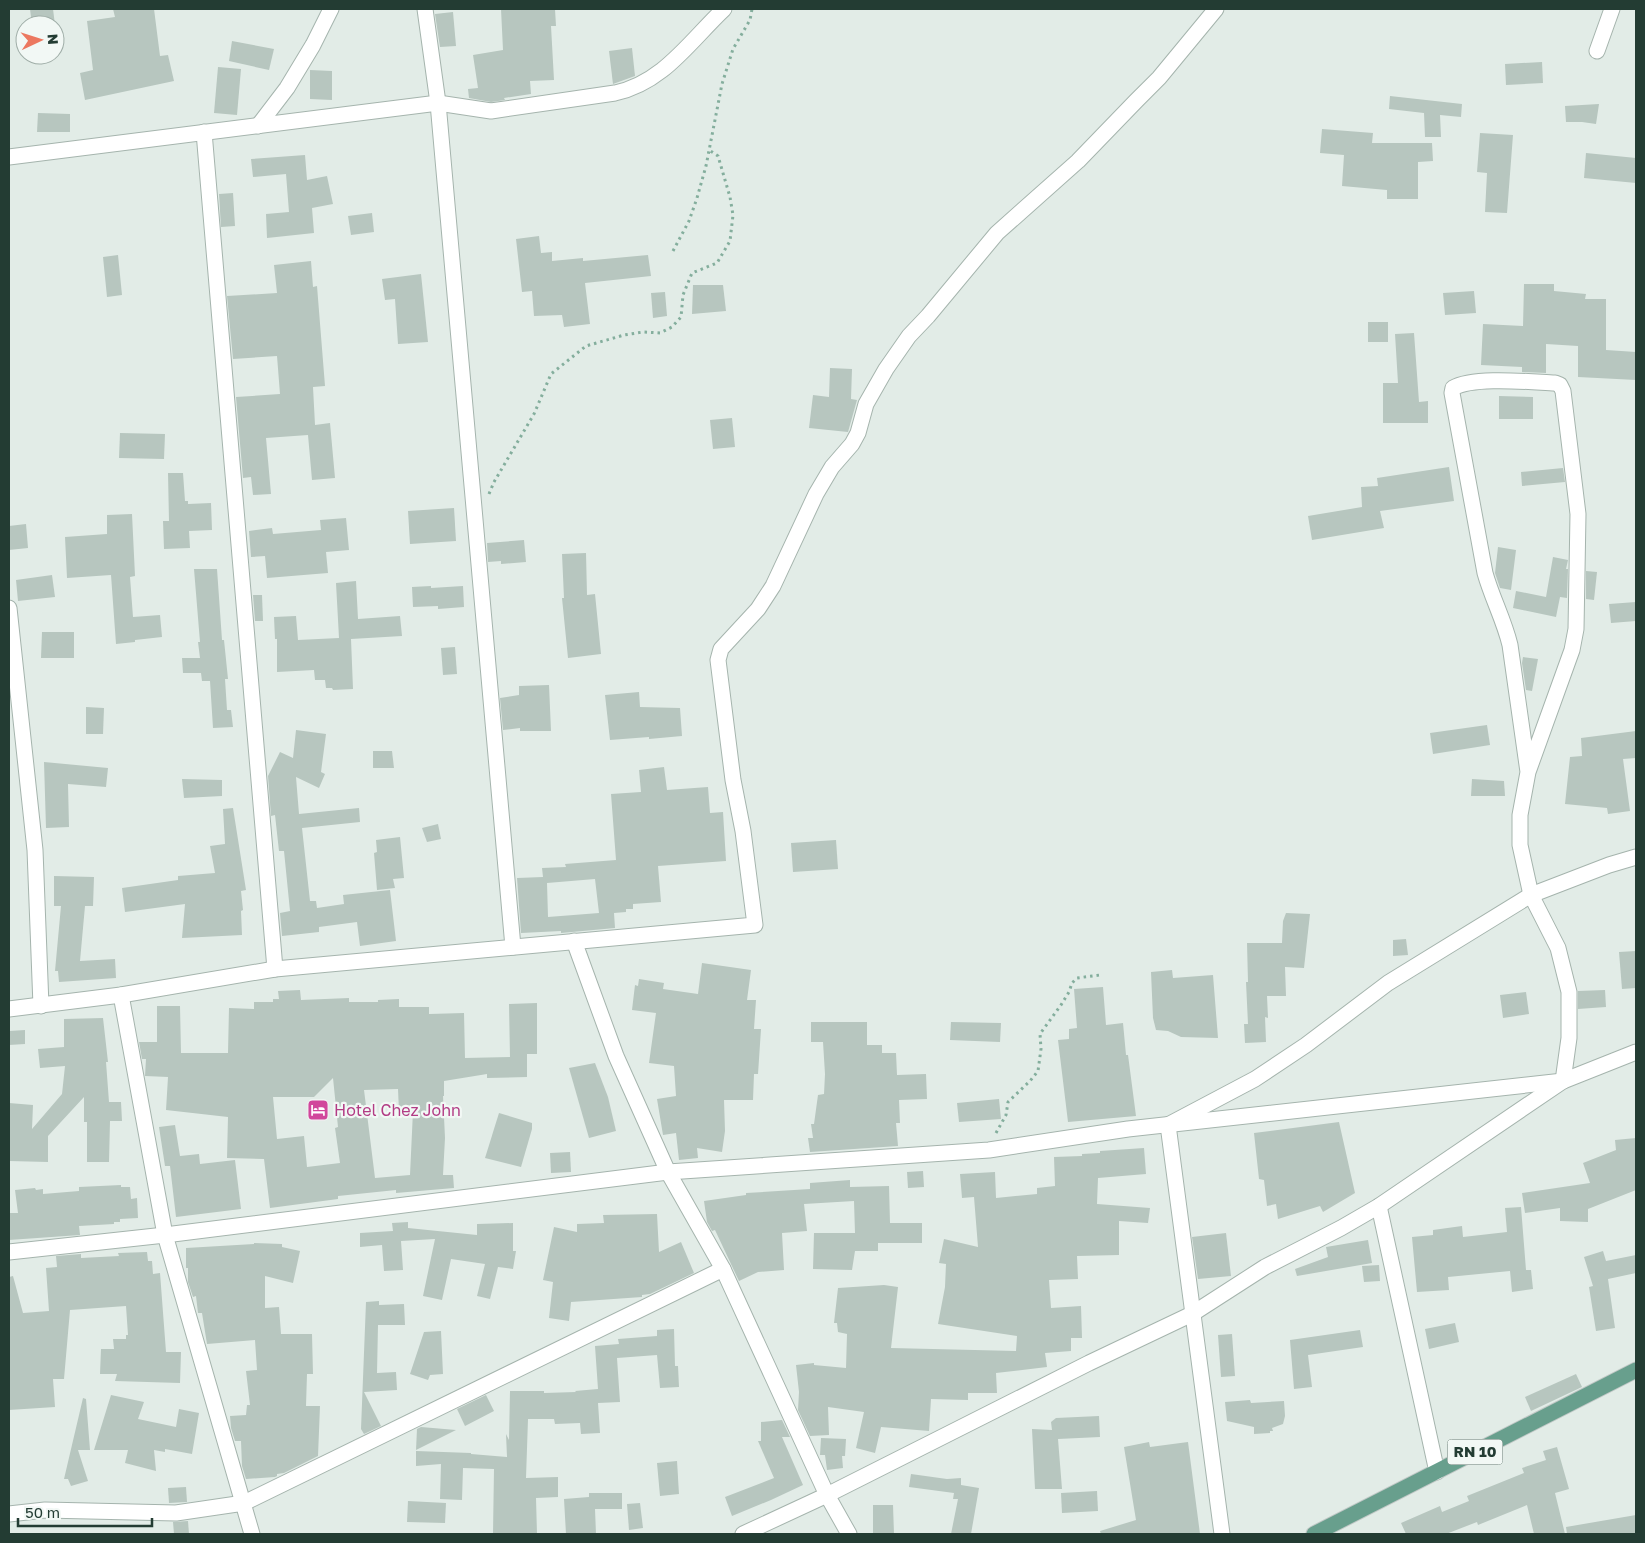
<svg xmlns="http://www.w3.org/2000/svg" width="1645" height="1543" viewBox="0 0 1645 1543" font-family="'Golos Text',sans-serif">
  <rect width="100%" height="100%" fill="#e2ece7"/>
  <g fill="#b7c6bf" fill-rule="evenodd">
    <path d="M30,9H53L55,25H32Z"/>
    <path d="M113,9H154L160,56L168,55L174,81L85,100L80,73L93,70L87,21L115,17Z"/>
    <path d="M501,9H555L556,26H551L554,80L530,81L531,94L504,98L505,100L491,102L469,98L468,89L478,88L473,55L503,50Z"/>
    <path d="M453,12L456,46L440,47L435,14Z"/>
    <path d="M232,41L274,49L269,70L229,61Z"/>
    <path d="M632,48L635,76L613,84L609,51Z"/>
    <path d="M1542,62L1543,83L1506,85L1505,64Z"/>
    <path d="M218,67L241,69L237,115L214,113Z"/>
    <path d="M310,70L332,71V100L310,99Z"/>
    <path d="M1390,96L1462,104L1461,117L1440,115L1441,137H1425L1424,113L1389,109Z"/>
    <path d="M1599,104L1596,124L1582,122H1566L1565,106Z"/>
    <path d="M38,113L70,114V132H37Z"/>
    <path d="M1322,129L1373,133L1372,143H1432L1433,161L1418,162V199H1387V190L1342,186L1344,155L1320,153Z"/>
    <path d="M1480,133L1513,135L1507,213L1485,212L1487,173L1477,172Z"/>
    <path d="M1586,153L1636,158V183L1584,178Z"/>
    <path d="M305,155L307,180L327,176L333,204L312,208L314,233L267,238L266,214L289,212L286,174L253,177L251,159Z"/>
    <path d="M233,193L235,226L221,227L219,194Z"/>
    <path d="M372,213L374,232L351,235L348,216Z"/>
    <path d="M539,236L541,253L552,252V261L583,258V261L648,255L651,276L585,283L590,324L564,327L562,315L534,316L532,291L522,292L516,239Z"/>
    <path d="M118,255L122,295L107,297L103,257Z"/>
    <path d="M311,261L313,287L317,286L325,386L313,387L315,425L330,423L335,478L312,480L308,435L266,438L271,494L253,495L251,477L243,478L236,397L280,394L277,356L233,359L227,296L277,293L274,265Z"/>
    <path d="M421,274L428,342L398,344L395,299L385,300L382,279Z"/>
    <path d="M1524,284H1554V291L1586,294L1585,299H1606V350L1636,352V380L1578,377V346L1546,344V373L1522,372V367L1481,365L1483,324L1523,326Z"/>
    <path d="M693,285H723L726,311L692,314Z"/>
    <path d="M1474,291L1476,313L1445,315L1443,293Z"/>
    <path d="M665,292L667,316L653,318L651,293Z"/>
    <rect x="1368" y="322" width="20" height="20"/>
    <path d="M1414,333L1419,402L1428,401V423H1383V383H1398L1395,334Z"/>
    <path d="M830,368L852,369L851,399L857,400L848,432L809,428L813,395L829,397Z"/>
    <path d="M1499,396L1533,397V419H1499Z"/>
    <path d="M732,418L735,447L713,449L710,420Z"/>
    <path d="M120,433L165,434L164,459L119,458Z"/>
    <path d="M1449,467L1454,501L1380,511L1384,528L1312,540L1308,516L1362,507L1361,487L1378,486L1377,478Z"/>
    <path d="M1563,468L1565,482L1522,486L1521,472Z"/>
    <path d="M168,473H183L185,501H188V504L211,503L212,530L189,531L190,548L164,549L163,521H169Z"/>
    <path d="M454,508L456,541L410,544L408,511Z"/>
    <path d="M132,514L135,576L130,577L133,617L160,615L162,637L135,640V642L116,644L111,575L67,578L65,537L107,534V515Z"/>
    <path d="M346,518L349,550L326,552L328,573L267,578L265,556L251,557L249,531L272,528L273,534L321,530L320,520Z"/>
    <path d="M26,524L28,548L9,550V526Z"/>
    <path d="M524,540L526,562L501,564V561L488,562L487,543Z"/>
    <path d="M1498,547L1516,550L1511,590L1500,588L1495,573Z"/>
    <path d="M586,553L587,595L595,594L601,654L568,658L562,598H564L562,554Z"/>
    <path d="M1553,557L1568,560L1566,569H1568L1567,598L1560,597L1556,617L1513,608L1516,591L1546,597Z"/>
    <path d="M194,569H217L222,640H224L228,679H225L227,710H231L233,727L213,728L210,681H202L201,673H183L182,658H200L198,642H200Z"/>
    <path d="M1586,571L1597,572L1594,600L1586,599Z"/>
    <path d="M52,575L55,597L18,601L16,580Z"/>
    <path d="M356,581L358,619L400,616L402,636L351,639L353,689L333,690L332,688H326L325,680H315L314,670L277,672V639H275L274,617L296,616L298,640L339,638L336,583Z"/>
    <path d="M431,586V588L463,586L464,607L438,609V606L413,607L412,587Z"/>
    <path d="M253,595H262L263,621H255Z"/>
    <path d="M1636,602V621L1611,623L1609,604Z"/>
    <path d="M42,632H74V658H41Z"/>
    <path d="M455,647L457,674L443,675L441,648Z"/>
    <path d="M1523,657L1538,659L1532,691L1526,690L1522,663Z"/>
    <path d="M549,685L551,731H520V728L503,730L500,698L519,695V686Z"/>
    <path d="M639,692L640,707L680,708L682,736L649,739V737L610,740L605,695Z"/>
    <path d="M86,707L104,708L103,734H86Z"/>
    <path d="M1487,725L1490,745L1433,754L1430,733Z"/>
    <path d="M296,730L326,734L321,772L325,774L319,788L296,777L299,814L359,808L360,822L302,828L310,901H316L317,908L344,904L343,895L390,890L396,941L360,946L357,922L319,927V932L282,936L280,913L290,911L284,851H279L275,815L271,816L268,776L280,752L293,758Z"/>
    <path d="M1636,731V758L1623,759L1630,811L1608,814L1607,808L1565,804L1570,757L1582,756L1581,738Z"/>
    <path d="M373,751H392L394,768H373Z"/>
    <path d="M44,762L108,768L106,787L68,784L69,827L46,828Z"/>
    <path d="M664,767L667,790L708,787L710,813L723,812L726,861L658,866L661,902L633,904V909H626V912L614,913L615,928L561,933V931L521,933L517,878L543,877L542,868L566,867L565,864L616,860L611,794L641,792L639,770ZM595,879L599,913L548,917L547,883Z"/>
    <path d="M182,779L222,780V796L184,798Z"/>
    <path d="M1472,779L1504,781L1505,796H1471Z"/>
    <path d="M233,808L246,890L241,891L243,910L241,911L242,935L182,938L185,904L125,912L122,888L178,880V876L215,873L210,846L225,844L223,809Z"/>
    <path d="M438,824L441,839L427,842L422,828Z"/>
    <path d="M400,837L404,878L393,879L395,888L377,890L374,853L377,852L376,840Z"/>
    <path d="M836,840L838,869L793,872L791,843Z"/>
    <path d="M54,876L94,877L93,906H85L80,961L115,959L116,978L59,982L58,971H55L61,906H54Z"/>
    <path d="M1286,913L1310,914L1304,968L1285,967L1286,996H1267L1268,1018L1265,1017L1266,1042L1245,1043L1244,1024H1248L1246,982H1248L1247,943H1282L1283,921Z"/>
    <path d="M1406,939L1408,955L1393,956V940Z"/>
    <path d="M1636,951V988L1622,989L1619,952Z"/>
    <path d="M702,963L751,970L747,1000H756L754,1029H761L758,1074H754L753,1100H724L725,1131L722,1152L697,1148L698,1158L679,1160L676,1133L663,1135L657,1099L676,1096L674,1066L649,1063L656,1013L632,1010L635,985L638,986L639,979L664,983L663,989L698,994Z"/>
    <path d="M1172,970L1173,978L1213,975L1218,1038L1181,1037L1168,1031L1156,1030L1153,1018L1151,972Z"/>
    <path d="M1103,987L1106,1025L1123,1023L1126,1055H1128L1136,1116L1068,1122L1058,1040L1069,1039V1029L1077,1028L1074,989Z"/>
    <path d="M300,990L301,1000L349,998V1002H378V1000L399,999V1007H429V1014L464,1013L465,1058L510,1057L509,1004L537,1003V1054H527V1077L487,1078V1074L444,1081V1096H443L445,1138L443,1175H453L454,1188L396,1193V1190L338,1196V1199L270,1208L264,1159L227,1158L228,1117L166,1110L168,1077L145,1076L146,1059H142L139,1042H157V1006H180L181,1053H228L229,1008L254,1009V1002H273V999H279L278,991ZM333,1078L338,1127L335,1128L340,1163L307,1167L304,1136L277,1139L273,1097H314ZM398,1089L399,1112L413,1111L410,1175L375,1178L364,1090Z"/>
    <path d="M1605,990L1606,1007L1578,1009V991Z"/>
    <path d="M1526,992L1529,1014L1503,1018L1500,995Z"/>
    <path d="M103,1018L108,1062H106L109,1102H121L122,1121H110L109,1162H87V1122H84V1097L48,1136V1162L9,1161V1103L33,1105L32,1129L62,1094L65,1066L40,1068L38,1049L64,1047V1019Z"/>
    <path d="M811,1022H867V1045H882V1053H896L897,1075L926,1074L927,1099L899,1100L900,1123H896L898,1146L810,1152L808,1138H813L811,1124H814L818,1095L824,1094L825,1074L823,1042H811Z"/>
    <path d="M951,1022L1001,1023L1000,1042L950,1040Z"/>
    <path d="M25,1030V1044L9,1045V1031Z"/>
    <path d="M595,1063L608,1097L616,1131L589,1138L569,1068Z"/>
    <path d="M999,1099L1001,1119L959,1122L957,1103Z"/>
    <path d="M499,1113L532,1123V1129L521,1167L485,1158Z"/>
    <path d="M1339,1122L1355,1193L1323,1212L1320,1206L1278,1219L1276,1204L1267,1206L1264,1180L1259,1179L1254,1133Z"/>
    <path d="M175,1125L180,1156L199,1154L200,1164L235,1160L241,1209L176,1217L170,1166H165L159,1127Z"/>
    <path d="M1636,1138V1190L1588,1209V1222L1560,1221V1208L1525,1213L1522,1193L1590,1183L1583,1163L1616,1150L1615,1140Z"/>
    <path d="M1144,1148L1146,1174L1098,1178L1097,1204L1150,1208L1148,1223L1119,1221V1255L1077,1256L1078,1279L1049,1280L1051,1308L1081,1306L1082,1338H1071V1351L1045,1353L1047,1367L996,1373L997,1393H968V1400L931,1399L929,1431L881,1427L875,1453L856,1448L864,1412L828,1407L829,1435L810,1436L798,1410L799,1392L796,1365L814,1363V1365L846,1368L847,1334L838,1332L837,1323H834L838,1288L884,1285L898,1287L891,1348L1016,1351L1017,1336L938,1324L945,1287L946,1264L939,1263L944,1239L978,1247L974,1197L962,1198L960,1174L995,1172L996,1198L1037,1194V1188L1055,1186L1054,1157L1082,1156V1154L1100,1153V1151Z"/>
    <path d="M570,1152L571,1172L551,1173L550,1153Z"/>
    <path d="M923,1171L924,1187L908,1188L907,1172Z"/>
    <path d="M850,1180V1187L889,1186L890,1223H922V1243H878V1251H855L852,1270L813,1269L814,1233H855L854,1201L804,1204L807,1231L782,1233L784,1270L758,1272L739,1281L715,1230L712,1231L707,1222L704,1201L746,1195V1193L810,1189V1183Z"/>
    <path d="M121,1185V1187H130L131,1199L137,1198L138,1218L120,1219V1222H114V1224L79,1226L80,1235L9,1240V1213H18L15,1190L35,1188L36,1190L43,1189V1194L79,1191V1187Z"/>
    <path d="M1521,1207L1526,1270H1531L1533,1289L1512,1292L1510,1271L1448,1277L1449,1290L1417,1292L1412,1237L1433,1235V1230L1462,1226L1463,1237L1507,1232L1505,1208Z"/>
    <path d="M657,1214L659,1252L681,1242L694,1273L650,1294L642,1295V1297L571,1302L569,1321L549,1318L553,1282L543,1280L554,1227L577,1232V1224L604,1223L603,1215Z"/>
    <path d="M408,1222V1228L477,1235V1224L513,1223V1251H516L513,1269L498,1267L490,1299L477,1296L485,1264L451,1259L442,1300L423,1296L435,1239L401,1241L403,1270L384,1271L382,1245L360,1247V1233L393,1231L392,1223Z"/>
    <path d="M1226,1233L1231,1276L1198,1279L1192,1237Z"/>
    <path d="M1368,1240L1372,1263L1297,1276L1295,1269L1328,1257L1326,1247Z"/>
    <path d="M254,1243L282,1244V1247L300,1251L293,1283L265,1276V1308L279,1307L281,1334H312L313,1374H307L306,1406H320L318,1456L284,1473L277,1474V1476L275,1477L246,1479L242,1466L241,1441H235L231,1428L230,1416L246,1415L247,1405H250L246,1371L257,1370L255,1340L207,1344L202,1313H198L196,1296L193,1297L188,1282V1268H186V1248L254,1244Z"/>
    <path d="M1603,1251L1606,1261L1636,1255V1273L1608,1279L1615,1328L1596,1331L1589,1287L1593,1286L1584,1257Z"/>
    <path d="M147,1252L148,1261H152L153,1274L160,1273L166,1352H181L180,1383L115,1381L117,1374H100L101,1349H114L113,1339H126V1335H128L126,1306L70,1310L64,1379H53L55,1407L9,1410V1277L13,1276L23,1313L49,1311L46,1268L57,1267L56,1256L81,1254V1258L119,1256L118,1253Z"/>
    <path d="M1379,1265L1380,1281L1364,1282L1362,1266Z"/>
    <path d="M379,1301V1305L404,1304L405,1325H378L377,1373L396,1372L397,1390L364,1392L381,1426L364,1434L361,1429L366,1302Z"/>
    <path d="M1455,1323L1459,1342L1429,1349L1425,1329Z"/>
    <path d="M674,1329L675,1366H678L679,1387L660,1388L657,1355L617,1358L620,1402L598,1403L600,1433L581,1434L580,1423L555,1424L554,1419H528L526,1478L558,1477V1497L536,1498L537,1534H493L494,1469L463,1468L462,1500L440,1499L441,1464L416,1466V1451L471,1453V1454L507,1457L506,1434L509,1440L510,1391H544V1393L576,1392L575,1391L598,1389L595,1346L619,1344L618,1339L657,1336V1330Z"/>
    <path d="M1360,1330L1363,1347L1308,1355L1312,1387L1294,1389L1290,1340Z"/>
    <path d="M441,1331L443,1374L430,1375L428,1380L410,1374L424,1332Z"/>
    <path d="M1232,1334L1235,1376L1221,1377L1218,1335Z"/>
    <path d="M1576,1374L1582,1387L1531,1411L1525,1397Z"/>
    <path d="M111,1395L144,1402L138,1419L176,1427L179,1409L199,1413L192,1454L165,1449V1452L154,1450L156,1471L125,1463L128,1450H94Z"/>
    <path d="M486,1395L494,1411L465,1426L457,1409Z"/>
    <path d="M83,1398L86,1399L90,1450H78L88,1481L71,1486L68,1479H64Z"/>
    <path d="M1250,1400L1251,1403L1284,1401L1285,1416L1283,1424L1272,1428L1273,1431H1270V1433L1254,1434V1427L1227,1421L1225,1402Z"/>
    <path d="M1099,1416L1100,1437L1058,1439L1062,1489H1035L1032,1429L1052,1430L1051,1422L1056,1418Z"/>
    <path d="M782,1420L790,1437H782L803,1485L771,1500L732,1516L725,1497L774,1478L758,1441H761V1422Z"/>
    <path d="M421,1427L456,1430L416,1450L417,1429Z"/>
    <path d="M821,1438L846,1439L845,1456H842L843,1468L827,1470L825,1455H820Z"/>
    <path d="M1149,1442L1150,1447L1188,1442L1200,1534H1101L1100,1531L1136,1520L1124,1447Z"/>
    <path d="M1557,1447L1569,1489L1555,1493L1565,1534H1534L1527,1505L1478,1525L1477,1522L1446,1534H1406L1401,1523L1440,1506L1442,1512L1469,1501L1467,1496L1524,1473L1522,1468L1546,1460L1543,1451Z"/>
    <path d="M677,1461L679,1494L660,1496L657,1463Z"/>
    <path d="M911,1474L947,1479L961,1478V1485L979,1488L971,1534H951L958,1499H953L954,1493L909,1487Z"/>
    <path d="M186,1487L187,1502L169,1503L168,1488Z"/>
    <path d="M1097,1491L1098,1511L1062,1513L1061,1493Z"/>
    <path d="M589,1493H622V1509H595L596,1534H566L564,1499L589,1497Z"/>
    <path d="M408,1501L446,1503L445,1523L407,1522Z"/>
    <path d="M640,1503L643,1528L629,1530L627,1504Z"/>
    <path d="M873,1505H893L894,1534H873Z"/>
    <path d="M1636,1515V1534H1567L1566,1527Z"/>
    <path d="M188,1521L189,1534H174L173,1522Z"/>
  </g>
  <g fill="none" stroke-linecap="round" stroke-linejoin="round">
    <g stroke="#a5b4ad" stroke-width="17">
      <g id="minor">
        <path d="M425,9L438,103L513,947"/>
        <path d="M1597,51L1612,9"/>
        <path d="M258,126L287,88L313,45L331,9"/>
        <path d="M204,132L275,969"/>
        <path d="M9,157L438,103L491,111L615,93C663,83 690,41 724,9"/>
        <path d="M9,608L35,850L41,1006"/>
        <path d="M1528,772L1510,645C1504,620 1492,598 1485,573L1452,393L1453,388C1473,376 1531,382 1555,383L1560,385L1563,391L1578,514L1576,629L1572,650L1528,772L1520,815V845L1531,895L1558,948L1569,992V1038L1563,1081"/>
        <path d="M574,941L616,1056L668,1172L723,1269L827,1495L849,1534"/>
        <path d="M121,995L165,1235L252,1534"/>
        <path d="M9,1009L121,995L275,969L755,925L743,831L733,780L718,660L721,649L758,609L773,586L816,494L832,467L852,444L858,433L866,404L886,369L909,336L928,316L997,233L1078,161L1136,101L1159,78L1216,9"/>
        <path d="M1379,1206L1437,1472"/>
        <path d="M9,1252L165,1235L668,1172L989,1150L1128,1129L1563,1081"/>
        <path d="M9,1514L45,1510L176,1513L244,1503L723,1269"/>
        <path d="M743,1534L827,1495L1089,1363L1192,1314L1265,1267L1341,1228L1379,1206L1563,1081L1636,1052"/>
        <path d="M1222,1534L1168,1125L1255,1079L1306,1045L1388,983L1531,895L1609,865L1636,857"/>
      </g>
    </g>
    <g stroke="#c1c8c6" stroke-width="17">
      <path id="primary" d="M1314,1534L1636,1370"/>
    </g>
    <g stroke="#84ae9d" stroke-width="3" stroke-dasharray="2.5 4" stroke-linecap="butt">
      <path d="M673,251L689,221L697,198L706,166L722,84L733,49L750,20L752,9"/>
      <path d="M489,494L494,482L534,414L551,374L586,346L624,335L643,332L660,333L672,327L681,317L683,295L692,273L717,263L730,241L733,215L730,197L718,156L709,150"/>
      <path d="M996,1133L1006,1115L1008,1102L1030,1081L1038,1071L1041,1049L1040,1034L1061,1005L1069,992L1072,983L1077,978L1100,975"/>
    </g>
    <use href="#minor" stroke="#fff" stroke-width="15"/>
    <use href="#primary" stroke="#689f8d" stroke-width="15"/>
  </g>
  <defs>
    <g id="hotel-square" transform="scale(1.125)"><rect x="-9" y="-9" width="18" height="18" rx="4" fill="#d1479c" stroke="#f2f8f5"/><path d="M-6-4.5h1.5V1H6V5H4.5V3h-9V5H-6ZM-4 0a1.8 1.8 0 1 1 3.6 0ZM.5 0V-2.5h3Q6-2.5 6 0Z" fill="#fff"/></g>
  </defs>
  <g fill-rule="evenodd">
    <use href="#hotel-square" x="318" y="1110"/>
  </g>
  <g text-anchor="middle" stroke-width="4.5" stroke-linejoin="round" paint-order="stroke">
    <rect fill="#f2f8f5" stroke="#61746d" stroke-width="1" x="1447.5" y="1439.5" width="55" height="25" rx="4"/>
    <g font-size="15" font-weight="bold" fill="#233c33">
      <text x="1475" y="1457">RN 10</text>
    </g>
    <g font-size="16" fill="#b23c85" stroke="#f2f8f5" text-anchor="start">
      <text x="334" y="1116">Hotel Chez John</text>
    </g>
  </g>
  <rect width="1645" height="1543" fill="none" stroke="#233c33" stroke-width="20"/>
  <g transform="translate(40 40) rotate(86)"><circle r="24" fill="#f2f8f5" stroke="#9fada7"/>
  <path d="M0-4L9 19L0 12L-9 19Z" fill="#ec7860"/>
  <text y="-8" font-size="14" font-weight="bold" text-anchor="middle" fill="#233c33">N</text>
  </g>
  <path d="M18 1518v8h134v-8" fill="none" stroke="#233c33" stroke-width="2.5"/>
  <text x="25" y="1518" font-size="15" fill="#233c33" stroke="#f2f8f5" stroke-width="4" paint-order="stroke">50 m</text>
</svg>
